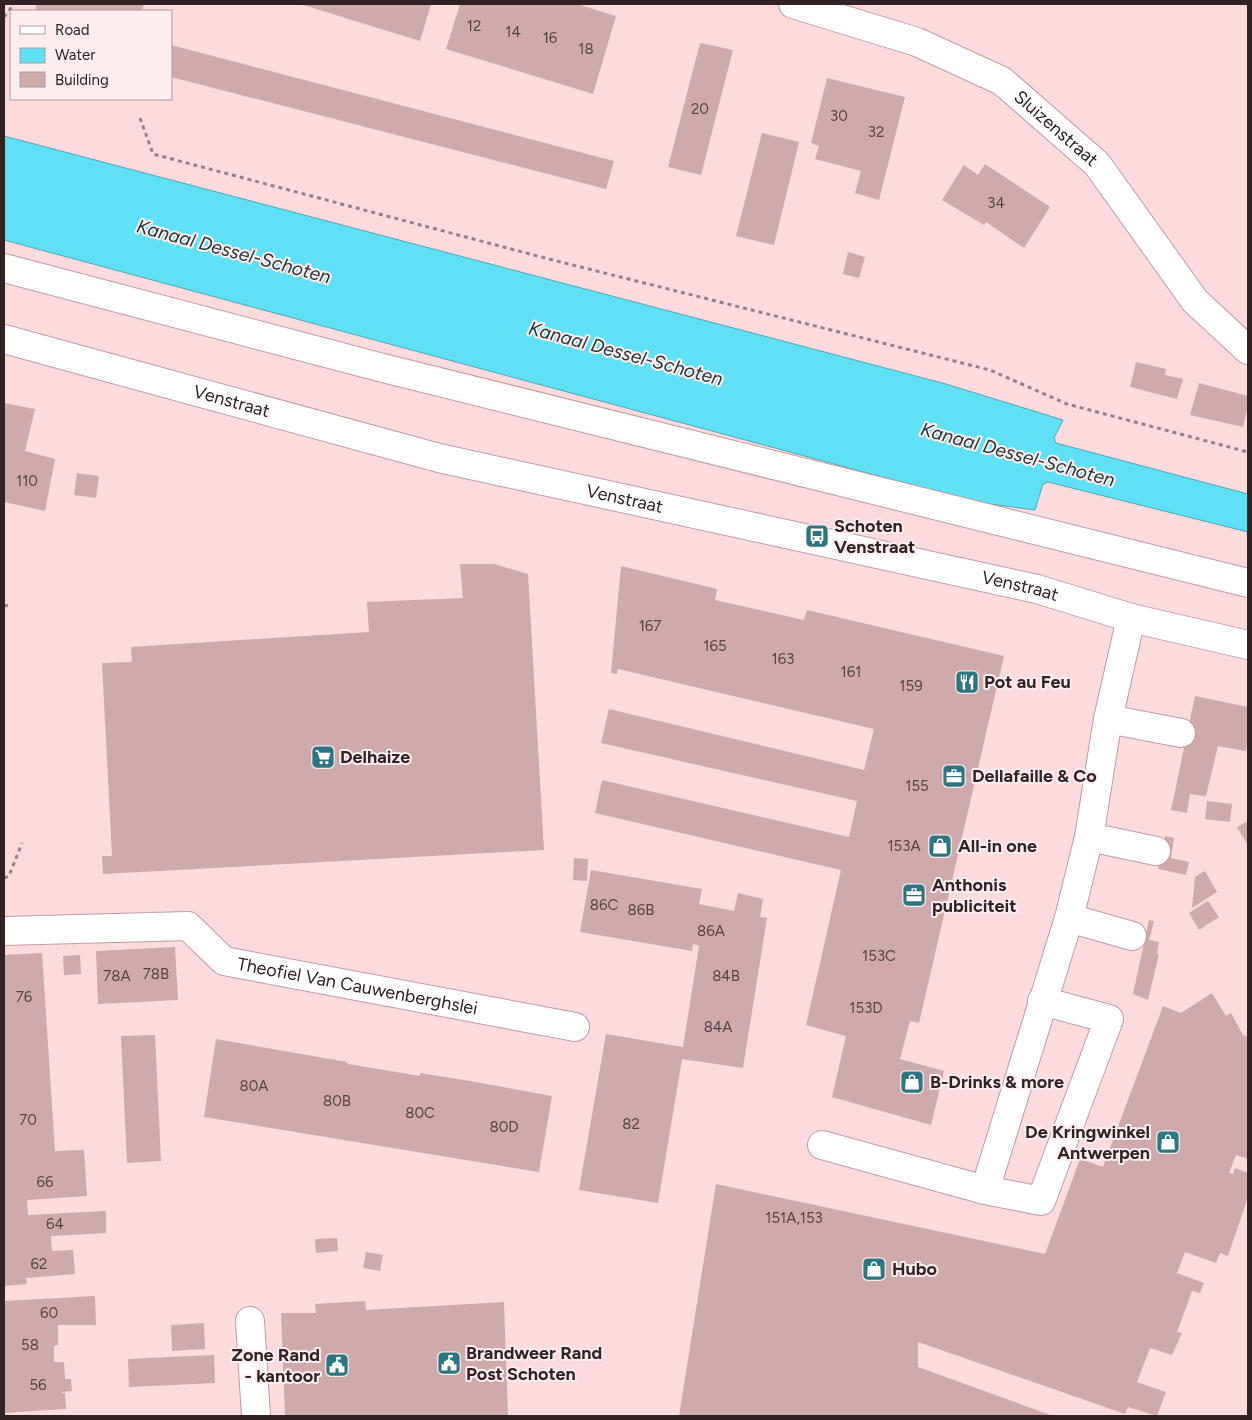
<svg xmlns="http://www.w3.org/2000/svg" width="1252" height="1420" viewBox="0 0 1252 1420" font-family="Figtree,sans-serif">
  <rect width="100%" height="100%" fill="#fbdbde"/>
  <path fill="#5fe0f5" stroke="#51a7b6" d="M4,136L946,384L1063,420L1054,438L1056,443L1248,494V532L1048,482L1043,484L1035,510L975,502L4,240Z"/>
  <g fill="#cfaaad">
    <path d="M37,4H144L142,11H35Z"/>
    <path d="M300,4H431L420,41Z"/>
    <path d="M460,4H577L616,16L593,94L446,49Z"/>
    <path d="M700,43L733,50L701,175L668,167Z"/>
    <path d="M171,45L614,161L606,189L171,77Z"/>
    <path d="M827,78L905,97L879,200L855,193L861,171L815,159L819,146L811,143Z"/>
    <path d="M762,133L799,142L774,245L736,236Z"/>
    <path d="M985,164L1050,207L1024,248L986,222L984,225L942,200L964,165L978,175Z"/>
    <path d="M848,252L865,257L859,278L843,274Z"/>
    <path d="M1136,362L1166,369L1165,375L1183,379L1177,399L1130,387Z"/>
    <path d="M1199,383L1248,396V405L1243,427L1190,415Z"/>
    <path d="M4,403L35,409L25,451L55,459L45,511L4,502Z"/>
    <path d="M77,473L99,476L96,498L74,495Z"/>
    <path d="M460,564H494L528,574L544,850L103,874L102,856H112L102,663L132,662L131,647L369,632L367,602L463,598Z"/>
    <path d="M621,566L717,589L715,600L804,620L807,610L1004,656L919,1023L910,1021L900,1059L944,1071L931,1125L832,1097L846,1036L806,1025L841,870L595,813L602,780L849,837L857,801L601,743L609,709L864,770L874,729L618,669L617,674L611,673Z"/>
    <path d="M1195,696L1248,707V737L1246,751L1218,746L1206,796L1190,794L1187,813L1171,810Z"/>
    <path d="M1207,801L1232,804L1230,822L1205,819Z"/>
    <path d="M1248,821V843L1247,844L1237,827Z"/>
    <path d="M1165,836L1174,838L1171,858L1189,862L1186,875L1158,869Z"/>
    <path d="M574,858L588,859L587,881L573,880Z"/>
    <path d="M591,870L702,889L699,904L734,911L738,893L763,899L760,917L767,918L743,1068L682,1059L658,1203L579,1190L606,1034L683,1047L699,946L693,944L692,951L580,932Z"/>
    <path d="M1205,871L1217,892L1192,908L1195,877Z"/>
    <path d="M1208,901L1219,917L1199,930L1189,913Z"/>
    <path d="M1149,920L1154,921L1149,940L1159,942L1157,954H1159L1148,1000L1133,994Z"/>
    <path d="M175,947L178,1000L98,1004L96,951Z"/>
    <path d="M42,953L55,1151L84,1150L87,1196L27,1200L28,1215L106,1211V1233L51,1236L52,1251L73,1250L75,1274L26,1278L27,1284L4,1286V955Z"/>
    <path d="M80,955L81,974L64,975L63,956Z"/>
    <path d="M1212,993L1226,1016L1231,1013L1243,1035L1248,1037V1159L1236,1155L1229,1173L1233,1174L1235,1168L1248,1173V1197L1228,1256L1220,1253L1216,1263L1185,1252L1177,1273L1204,1283L1200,1293L1192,1291L1177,1332L1182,1333L1172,1355L1150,1348L1137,1382L1166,1392L1157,1416L1128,1407L1125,1414L918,1342V1367L1053,1416H679L716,1184L1045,1254L1080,1159L1103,1167L1163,1006L1181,1013Z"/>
    <path d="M155,1035L161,1161L127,1163L121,1036Z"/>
    <path d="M216,1039L347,1062L348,1064L420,1076V1073L470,1081L552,1096L539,1172L204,1117Z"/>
    <path d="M337,1238L338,1251L316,1253L315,1239Z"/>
    <path d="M366,1252L383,1255L380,1271L363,1268Z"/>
    <path d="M95,1296L96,1325H58V1345L54,1346V1362H64L65,1379H71L72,1391L62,1392V1393H65L66,1409L4,1413V1301Z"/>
    <path d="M365,1301L366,1310L504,1302L508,1416H285L281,1313H316L315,1304Z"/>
    <path d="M204,1323L205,1349L172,1351L171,1325Z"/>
    <path d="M214,1355L215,1383L129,1387L128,1359Z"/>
  </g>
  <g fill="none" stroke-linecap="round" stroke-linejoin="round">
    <g stroke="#c19ca0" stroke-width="30">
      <g id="minor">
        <path id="s1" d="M793,4L917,42L1002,81L1097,164L1195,301L1248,350"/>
        <path d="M4,268L379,367L1248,583"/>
        <path id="s2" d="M4,339L439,458L1037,589L1131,618L1248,645"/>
        <path d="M1108,719L1181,733"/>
        <path d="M1089,837L1156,851"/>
        <path d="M1069,918L1132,936"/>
        <path id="s3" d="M4,931L188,926L224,961L575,1027"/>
        <path d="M1042,1001L1109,1019L1041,1201L985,1190L1069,918L1089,837L1108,719L1131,618"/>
        <path d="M822,1145L985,1190"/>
        <path d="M250,1321L256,1416"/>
      </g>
    </g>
    <g stroke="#998184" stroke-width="3" stroke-dasharray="4 4" stroke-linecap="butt">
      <path d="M4,17L14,4"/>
      <path d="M140,118L153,154L545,258L990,370L1067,404L1248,452"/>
      <path d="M4,606L10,605"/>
      <path d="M4,878L9,876L22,843"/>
    </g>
    <use href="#minor" stroke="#fff" stroke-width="28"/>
  </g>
  <defs>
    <g id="bus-square" transform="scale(1.25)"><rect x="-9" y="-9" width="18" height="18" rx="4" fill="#2e7581" stroke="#fdedee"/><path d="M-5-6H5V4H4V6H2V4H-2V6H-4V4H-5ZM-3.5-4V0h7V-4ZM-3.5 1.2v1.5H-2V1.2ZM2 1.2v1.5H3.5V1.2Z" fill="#fff"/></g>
    <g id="restaurant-square" transform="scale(1.25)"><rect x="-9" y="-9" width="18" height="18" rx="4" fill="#2e7581" stroke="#fdedee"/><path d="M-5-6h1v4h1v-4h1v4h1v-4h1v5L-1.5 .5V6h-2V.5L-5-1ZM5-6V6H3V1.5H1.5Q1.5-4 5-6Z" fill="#fff"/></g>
    <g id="supermarket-square" transform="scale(1.25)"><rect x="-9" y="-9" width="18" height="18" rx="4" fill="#2e7581" stroke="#fdedee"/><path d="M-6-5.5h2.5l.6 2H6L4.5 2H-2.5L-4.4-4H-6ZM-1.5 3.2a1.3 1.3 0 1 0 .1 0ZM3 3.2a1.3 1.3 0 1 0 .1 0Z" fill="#fff"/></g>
    <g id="office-square" transform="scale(1.25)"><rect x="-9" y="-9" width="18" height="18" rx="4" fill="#2e7581" stroke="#fdedee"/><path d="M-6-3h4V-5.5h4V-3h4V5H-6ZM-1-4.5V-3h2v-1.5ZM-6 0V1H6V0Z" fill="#fff"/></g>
    <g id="shop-square" transform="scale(1.25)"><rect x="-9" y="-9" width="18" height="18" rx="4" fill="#2e7581" stroke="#fdedee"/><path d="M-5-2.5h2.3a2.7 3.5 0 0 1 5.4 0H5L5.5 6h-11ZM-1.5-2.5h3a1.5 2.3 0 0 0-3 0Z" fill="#fff"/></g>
    <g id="civic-square" transform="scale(1.25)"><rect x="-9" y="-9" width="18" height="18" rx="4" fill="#2e7581" stroke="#fdedee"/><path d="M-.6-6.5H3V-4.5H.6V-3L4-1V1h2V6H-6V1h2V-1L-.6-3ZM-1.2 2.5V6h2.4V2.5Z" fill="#fff"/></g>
  </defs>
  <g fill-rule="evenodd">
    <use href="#bus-square" x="817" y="536"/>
    <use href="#restaurant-square" x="967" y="682"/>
    <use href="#supermarket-square" x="323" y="757"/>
    <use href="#office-square" x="954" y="776"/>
    <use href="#shop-square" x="940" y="846"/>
    <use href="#office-square" x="914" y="895"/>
    <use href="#shop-square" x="912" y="1082"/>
    <use href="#shop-square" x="1168" y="1142"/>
    <use href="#shop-square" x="874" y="1269"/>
    <use href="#civic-square" x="449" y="1363"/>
    <use href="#civic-square" x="337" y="1365"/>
  </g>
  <g text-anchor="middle" stroke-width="4" stroke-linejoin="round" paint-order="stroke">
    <g font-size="15" fill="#584446">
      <text x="474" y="31">12</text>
      <text x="513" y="37">14</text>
      <text x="550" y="43">16</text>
      <text x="586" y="54">18</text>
      <text x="700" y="114">20</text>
      <text x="839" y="121">30</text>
      <text x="876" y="137">32</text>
      <text x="996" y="208">34</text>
      <text x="27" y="486">110</text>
      <text x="650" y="631">167</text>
      <text x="715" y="651">165</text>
      <text x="783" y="664">163</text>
      <text x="851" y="677">161</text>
      <text x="911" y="691">159</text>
      <text x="917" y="791">155</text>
      <text x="904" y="851">153A</text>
      <text x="604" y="910">86C</text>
      <text x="641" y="915">86B</text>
      <text x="711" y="936">86A</text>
      <text x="879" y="961">153C</text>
      <text x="156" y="979">78B</text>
      <text x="117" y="981">78A</text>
      <text x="726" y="981">84B</text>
      <text x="24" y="1002">76</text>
      <text x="866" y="1013">153D</text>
      <text x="718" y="1032">84A</text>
      <text x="254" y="1091">80A</text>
      <text x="337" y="1106">80B</text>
      <text x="420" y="1118">80C</text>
      <text x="28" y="1125">70</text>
      <text x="631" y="1129">82</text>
      <text x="504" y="1132">80D</text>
      <text x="45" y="1187">66</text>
      <text x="794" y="1223">151A,153</text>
      <text x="55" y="1229">64</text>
      <text x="39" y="1269">62</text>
      <text x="49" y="1318">60</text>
      <text x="30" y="1350">58</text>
      <text x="38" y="1390">56</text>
    </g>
    <g font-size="18" fill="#312224" stroke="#fdedee">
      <text dy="6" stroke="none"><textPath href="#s1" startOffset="295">Sluizenstraat</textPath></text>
      <text dy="6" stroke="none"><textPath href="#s2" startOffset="236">Venstraat</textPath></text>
      <text dy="6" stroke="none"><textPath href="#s2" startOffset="641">Venstraat</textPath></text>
      <text dy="6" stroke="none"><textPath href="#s2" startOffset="1046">Venstraat</textPath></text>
      <text dy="6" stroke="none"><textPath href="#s3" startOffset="370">Theofiel Van Cauwenberghslei</textPath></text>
    </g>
    <g font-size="18" font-weight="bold" fill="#312224" stroke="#fdedee" text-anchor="start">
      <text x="834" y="532">Schoten<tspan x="834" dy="21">Venstraat</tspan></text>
      <text x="984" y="688">Pot au Feu</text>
      <text x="340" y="763">Delhaize</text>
      <text x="972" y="782">Dellafaille &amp; Co</text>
      <text x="958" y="852">All-in one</text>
      <text x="932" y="891">Anthonis<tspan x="932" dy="21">publiciteit</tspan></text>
      <text x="930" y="1088">B-Drinks &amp; more</text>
      <text x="1150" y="1138" text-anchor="end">De Kringwinkel<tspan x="1150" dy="21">Antwerpen</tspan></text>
      <text x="892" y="1275">Hubo</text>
      <text x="466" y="1359">Brandweer Rand<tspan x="466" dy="21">Post Schoten</tspan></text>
      <text x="320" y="1361" text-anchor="end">Zone Rand<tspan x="320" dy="21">- kantoor</tspan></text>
    </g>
    <g font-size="19" font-style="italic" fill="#20373b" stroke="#fdedee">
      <text transform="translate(234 251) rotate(15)" y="7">Kanaal Dessel-Schoten</text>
      <text transform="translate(626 353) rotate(15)" y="7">Kanaal Dessel-Schoten</text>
      <text transform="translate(1018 454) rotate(15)" y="7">Kanaal Dessel-Schoten</text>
    </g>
  </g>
  <rect width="1252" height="1420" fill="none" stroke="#312224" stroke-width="10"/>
  <rect x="10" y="10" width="162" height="90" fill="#fdedee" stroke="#ab9c9d"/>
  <rect x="20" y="26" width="25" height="8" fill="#ffffff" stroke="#ab9c9d"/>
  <text x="55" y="35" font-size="15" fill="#312224">Road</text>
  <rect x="20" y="48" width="25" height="15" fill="#5fe0f5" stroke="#ab9c9d"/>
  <text x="55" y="60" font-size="15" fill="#312224">Water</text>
  <rect x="20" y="72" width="25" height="15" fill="#cfaaad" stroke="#ab9c9d"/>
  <text x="55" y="85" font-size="15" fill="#312224">Building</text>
</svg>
